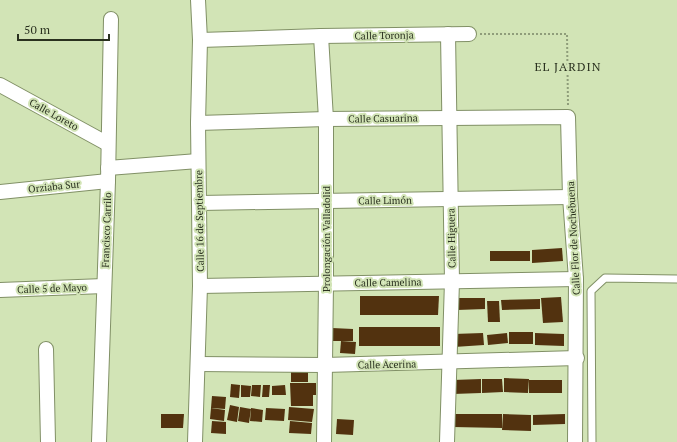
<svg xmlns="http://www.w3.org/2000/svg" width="677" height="442" viewBox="0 0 677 442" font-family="'PT Serif',serif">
  <rect width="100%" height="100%" fill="#d2e4b6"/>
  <g fill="#52320f">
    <path d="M562,248L563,261L532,263V250Z"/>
    <rect x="490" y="251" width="40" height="10"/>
    <path d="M360,296H439L438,315H360Z"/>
    <path d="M561,297L563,322L543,323L541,298Z"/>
    <path d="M457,298H485V309L457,310Z"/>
    <path d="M540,299V309L502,310L501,300Z"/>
    <path d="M487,301H499L500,322H488Z"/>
    <rect x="359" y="327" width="81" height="19"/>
    <path d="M332,328L353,329V341H332Z"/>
    <rect x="509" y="332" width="24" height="12"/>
    <path d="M483,333L484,345L454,347L453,334Z"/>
    <path d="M507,333L508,343L488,345L487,335Z"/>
    <path d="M535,333L564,334V346L535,345Z"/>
    <path d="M341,341L356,342L355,354L340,353Z"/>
    <rect x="291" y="371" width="17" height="11"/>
    <path d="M504,378L529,379L528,393L504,392Z"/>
    <path d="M481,379V393L453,394V380Z"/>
    <path d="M482,379H502L503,392L482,393Z"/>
    <rect x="529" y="380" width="33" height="13"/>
    <path d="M290,383H316V395H313V406H291Z"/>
    <path d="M231,384L240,385L239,398L230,397Z"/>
    <path d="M241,385L251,386L250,397H241Z"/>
    <path d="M252,385H261L260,397L251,396Z"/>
    <path d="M263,385H270L269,397H262Z"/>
    <path d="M285,385L286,395H272V386Z"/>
    <path d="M212,396L226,397L225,409L211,408Z"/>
    <path d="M230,405L239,407L237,422L227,420Z"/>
    <path d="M240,407L251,409L249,423L238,421Z"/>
    <path d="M289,407L314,409L312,422L288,420Z"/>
    <path d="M211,408L225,410L224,421L210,419Z"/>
    <path d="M251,408L263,410L262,422L250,421Z"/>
    <path d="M266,408L285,409L284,421L265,420Z"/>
    <path d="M161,414H184L183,428H161Z"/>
    <path d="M453,414H502V428L453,427Z"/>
    <path d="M503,414L531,415V431L502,430Z"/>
    <path d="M565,414V424L533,425V415Z"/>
    <path d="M337,419L354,420L353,435L336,434Z"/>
    <path d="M212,421L226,422V434L211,433Z"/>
    <path d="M290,421L312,423L311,434L289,433Z"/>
  </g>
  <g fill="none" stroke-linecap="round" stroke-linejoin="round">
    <g stroke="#819066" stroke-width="9">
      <path id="lane" d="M592,442L591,291L605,278L677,279"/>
    </g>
    <g stroke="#819066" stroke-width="16">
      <g id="street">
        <path d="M321,36L326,119V283L324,442"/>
        <path d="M200,40L321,36L469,34"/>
        <path d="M0,85L108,144"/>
        <path d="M198,123L326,119L568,117L570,197L576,279L575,442"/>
        <path d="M108,168L198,161"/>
        <path d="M0,192L108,181"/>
        <path d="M200,203L570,197"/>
        <path d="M200,286L576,279"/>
        <path d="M0,290L104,286"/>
        <path d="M46,349L48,442"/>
        <path d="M198,364L325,365L577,358"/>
        <path d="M99,442L108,181L111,19"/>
        <path d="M195,442L200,286L198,123L200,40L198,0"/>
        <path d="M447,442L452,281L448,34"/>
      </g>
    </g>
    <path stroke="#8f9d7a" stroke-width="2" stroke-dasharray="2 2" stroke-linecap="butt" d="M480,34H567L568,105"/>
    <use href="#lane" stroke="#fff" stroke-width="7"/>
    <use href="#street" stroke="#fff" stroke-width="14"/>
  </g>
  <g text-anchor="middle" stroke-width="4" stroke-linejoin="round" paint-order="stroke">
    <g font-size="10" fill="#2a311f" stroke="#d2e4b6">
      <text transform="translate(384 35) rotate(-1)" y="4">Calle Toronja</text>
      <text transform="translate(54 114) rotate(29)" y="4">Calle Loreto</text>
      <text transform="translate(383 118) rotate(-1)" y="4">Calle Casuarina</text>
      <text transform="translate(54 186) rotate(-6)" y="4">Orziaba Sur</text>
      <text transform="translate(385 200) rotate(-1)" y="4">Calle Limón</text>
      <text transform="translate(199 221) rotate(-91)" y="4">Calle 16 de Septiembre</text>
      <text transform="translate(106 230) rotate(-88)" y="4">Francisco Carrilo</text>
      <text transform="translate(451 238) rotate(-91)" y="4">Calle Higuera</text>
      <text transform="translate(573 238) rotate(-93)" y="4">Calle Flor de Nochebuena</text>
      <text transform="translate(326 239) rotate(-90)" y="4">Prolongación Valladolid</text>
      <text transform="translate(388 282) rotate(-1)" y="4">Calle Camelina</text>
      <text transform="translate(52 288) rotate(-2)" y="4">Calle 5 de Mayo</text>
      <text transform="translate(387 364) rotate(-1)" y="4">Calle Acerina</text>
    </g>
    <g font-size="12" letter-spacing="1" fill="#2a311f" stroke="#d2e4b6">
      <text x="568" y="71">EL JARDIN</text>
    </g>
  </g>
  <path d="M18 34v6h91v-6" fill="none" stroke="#2a311f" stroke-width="2"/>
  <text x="24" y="34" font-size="12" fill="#2a311f" stroke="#d2e4b6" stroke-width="3" paint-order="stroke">50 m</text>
</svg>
